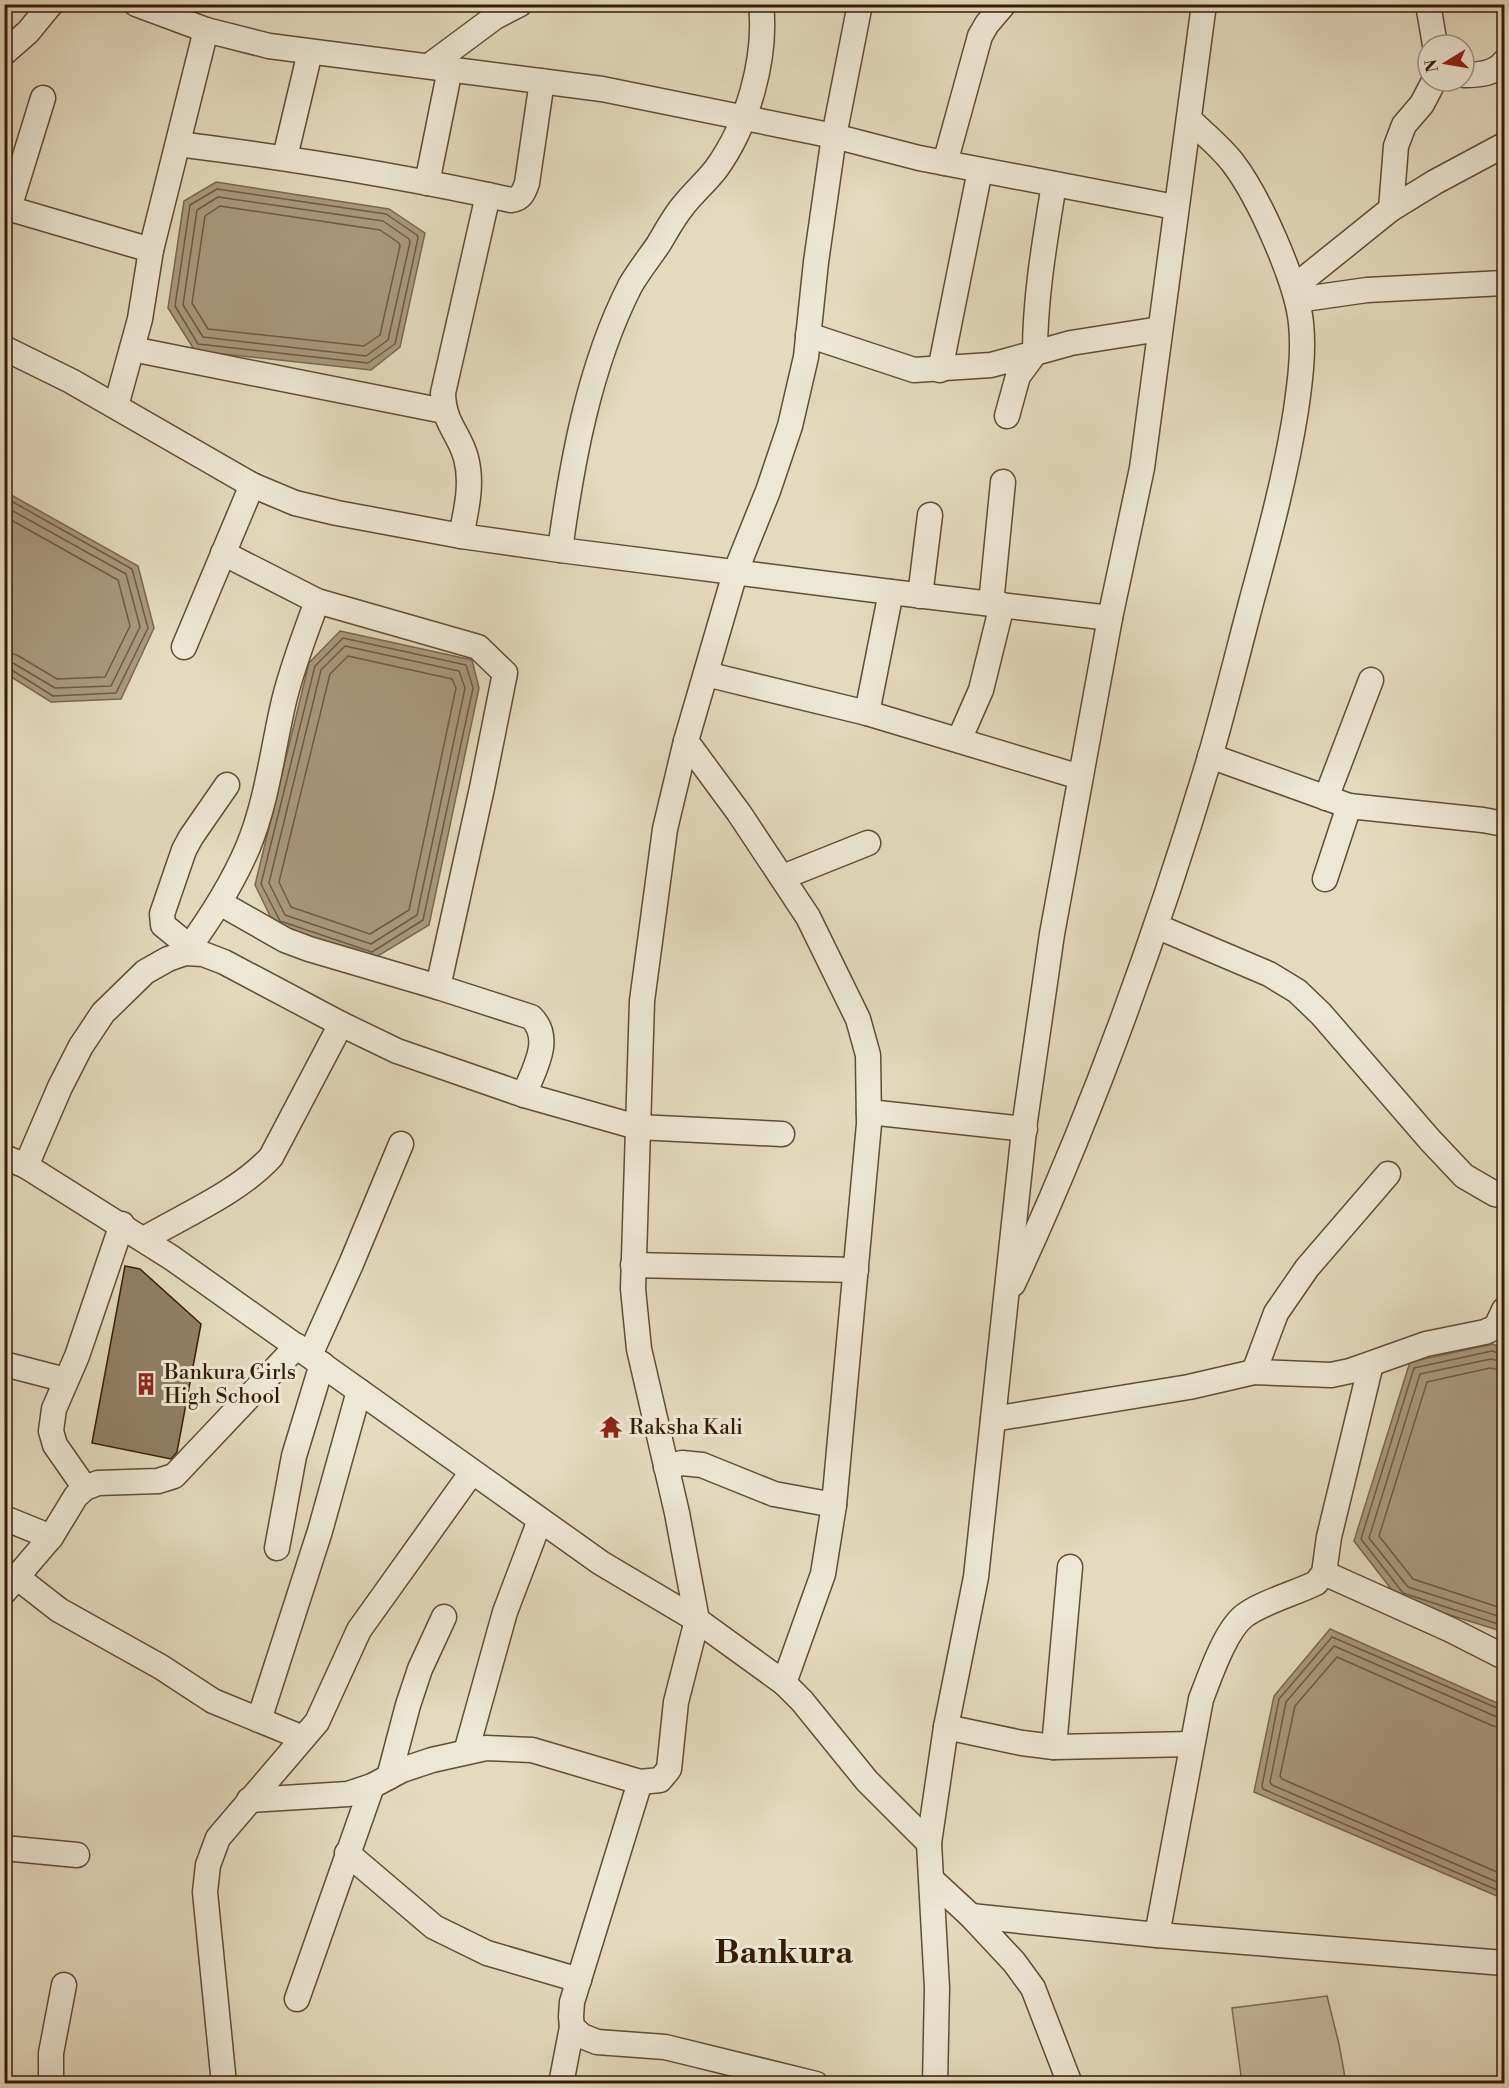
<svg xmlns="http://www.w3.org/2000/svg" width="1509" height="2088" viewBox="0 0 1509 2088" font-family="'Libre Bodoni',serif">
  <rect width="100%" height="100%" fill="#e4dabf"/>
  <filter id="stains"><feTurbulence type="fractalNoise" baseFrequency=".00333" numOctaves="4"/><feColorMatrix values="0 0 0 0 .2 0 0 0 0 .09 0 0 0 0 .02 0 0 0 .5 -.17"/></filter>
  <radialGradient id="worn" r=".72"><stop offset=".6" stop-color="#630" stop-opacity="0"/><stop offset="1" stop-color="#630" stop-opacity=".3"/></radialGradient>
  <path fill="#c6baa0" stroke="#7e6b53" stroke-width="1.5" d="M1327,1996L1339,2044L1346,2083H1242L1232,2008Z"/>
  <g fill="#a99980" stroke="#7b674f" stroke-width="1.5">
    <path d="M216,182L389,209L425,233L400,347L371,370L195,351L168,308L184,201Z"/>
    <path d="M4,491L138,566L154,628L121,699L51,702L5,673Z"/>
    <path d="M340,631L472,660L479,688L429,925L373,959L275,926L255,885L309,663Z"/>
    <path d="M1493,1344L1504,1350V1632L1399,1599L1354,1541L1410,1362Z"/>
    <path d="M1330,1629L1504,1706V1899L1254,1792L1274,1696Z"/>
  </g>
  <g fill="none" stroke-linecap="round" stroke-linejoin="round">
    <g stroke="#705a43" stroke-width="1.5">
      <path d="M217,189L386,214L417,235L418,238L395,344L368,363L198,344L175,306L190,205Z"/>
      <path d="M218,197L383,221L409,239L410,242L388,340L366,356L203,337L183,305L197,210Z"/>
      <path d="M220,206L380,230L399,243L400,246L380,335L364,346L208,329L192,303L205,216Z"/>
      <path d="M4,497L132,569L148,628L116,693L53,696L10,669H4"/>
      <path d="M4,506L126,574L140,627L111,686L55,688L13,663L4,661"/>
      <path d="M4,516L118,580L130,626L105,677L57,679L17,655L4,652"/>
      <path d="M343,638L466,665L473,688L423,920L372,952L280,921L261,884L315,666Z"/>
      <path d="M345,646L459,671L465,688L417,915L371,944L285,915L269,883L321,670Z"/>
      <path d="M348,656L452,679L456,688L409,910L370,934L291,907L279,882L330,674Z"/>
      <path d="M1504,1355L1492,1351L1414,1368L1361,1539L1403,1593L1504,1626"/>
      <path d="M1504,1362L1491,1359L1420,1374L1369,1538L1408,1587L1504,1618"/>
      <path d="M1504,1371L1490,1368L1427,1382L1379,1536L1413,1579L1504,1609"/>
      <path d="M1504,1711L1332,1637L1279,1699L1262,1786L1263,1789L1504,1893"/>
      <path d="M1504,1719L1497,1717L1334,1646L1286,1702L1270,1782L1272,1785L1504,1885"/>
      <path d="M1504,1728L1493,1726L1337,1657L1295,1706L1280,1776L1282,1779L1504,1875"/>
    </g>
  </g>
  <path fill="#907f66" stroke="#361c06" stroke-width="1.5" d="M125,1266L140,1269L201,1324L177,1452L171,1459L92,1443Z"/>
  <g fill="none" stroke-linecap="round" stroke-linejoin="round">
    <g stroke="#624c34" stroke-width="27">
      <g id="minor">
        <path d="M136,4L206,30L269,46L602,89L834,136L919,158L1175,207"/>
        <path d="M1428,4L1435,45"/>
        <path d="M4,53L28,32L51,4"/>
        <path d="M429,66L495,17L520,4"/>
        <path d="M1464,75C1478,75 1495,74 1504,62"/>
        <path d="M178,144C290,158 401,176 511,200C521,199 524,192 527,183L542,81"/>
        <path d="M285,157L310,52"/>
        <path d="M945,163L980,36L987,24L1004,4"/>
        <path d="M427,183L450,69"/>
        <path d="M4,207L151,250"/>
        <path d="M9,208L43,98"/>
        <path d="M1391,209L1396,146L1404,125L1422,104L1434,81"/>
        <path d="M1294,287L1391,209L1435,182L1504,145"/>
        <path d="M1297,300L1367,290L1504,283"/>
        <path d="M808,335L914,370L991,365L1035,353C1035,296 1045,240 1054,184"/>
        <path d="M4,348L71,381L252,485L295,503L337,513L461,536L560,550L891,592L1110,618"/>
        <path d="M132,349L444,411"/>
        <path d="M940,370L980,170"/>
        <path d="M116,406L140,319L151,250L206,30"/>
        <path d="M1007,416L1018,376L1035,353L1071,343L1160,329"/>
        <path d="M461,536C466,511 473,484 466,458C459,432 444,425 443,393L488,195"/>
        <path d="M560,550C572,461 589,367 630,286C638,272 649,258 658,245C666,232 673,218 683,206C693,193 706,182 716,169C748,125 767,58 761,4"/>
        <path d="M223,553L317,601L478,647L505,673L482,788L438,987L531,1017C554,1039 533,1071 524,1095"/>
        <path d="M920,596L930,515"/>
        <path d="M991,604L1003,482"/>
        <path d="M184,647L252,485"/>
        <path d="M706,674L867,713L1080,777"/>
        <path d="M867,713L891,592"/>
        <path d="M959,740L981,690L1002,605"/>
        <path d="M686,741L739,813L808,917L858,1019L868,1055L869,1124L834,1505L823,1574L784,1683"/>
        <path d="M1210,756L1349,806L1483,820L1504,824"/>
        <path d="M1326,798L1371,680"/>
        <path d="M783,877L868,843"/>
        <path d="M1325,879L1349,806"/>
        <path d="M220,903L285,940L309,949L438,987"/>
        <path d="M1156,926L1269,974L1297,991L1321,1014L1430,1140L1464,1176L1495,1194L1504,1196"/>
        <path d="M190,947L163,925L162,914L184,850L191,837L227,785"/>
        <path d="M185,953C210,919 232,885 248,847C267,801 272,753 283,705C291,669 305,635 317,601"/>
        <path d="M869,1112L1025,1129"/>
        <path d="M4,1157L26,1166L172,1258L601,1563L697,1620L784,1683L802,1701L867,1781L929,1843"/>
        <path d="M26,1166L60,1087L81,1046L103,1013L145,972L168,959L185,953L203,954L224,962L341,1024L397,1051L524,1095L637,1127L782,1134"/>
        <path d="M144,1239C185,1215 239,1192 271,1157L341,1024"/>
        <path d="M633,1265L856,1270"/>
        <path d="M1013,1284C1092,1114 1156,937 1210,757C1225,705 1238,652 1252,599C1269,537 1286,474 1296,410C1300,382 1304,352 1301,323C1297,282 1259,197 1233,163C1221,147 1203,133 1189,119"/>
        <path d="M310,1355L351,1264L401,1144"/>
        <path d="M4,1364L66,1380"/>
        <path d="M1254,1372L1276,1313L1307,1268L1388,1174"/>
        <path d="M993,1419L1189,1387L1254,1372L1331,1375L1350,1371L1426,1344L1485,1332L1496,1327L1504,1310"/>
        <path d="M666,1467L682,1463L702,1465L774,1494L834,1505"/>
        <path d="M85,1488L55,1445L51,1431L54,1409L77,1356L122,1224"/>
        <path d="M4,1518L51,1537"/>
        <path d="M277,1548L294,1456L322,1364"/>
        <path d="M1324,1573L1451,1630L1504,1657"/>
        <path d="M18,1578L59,1610L161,1667L213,1701L303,1738"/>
        <path d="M4,1592L51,1537L76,1496L85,1488L98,1483L158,1481L174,1476L297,1346"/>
        <path d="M259,1720L320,1531L359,1391"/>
        <path d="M946,1727L1022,1743L1054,1747L1192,1744"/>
        <path d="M1054,1747L1070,1567"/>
        <path d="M466,1752L505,1612L540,1520"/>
        <path d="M389,1777L408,1705L420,1669L444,1617"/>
        <path d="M640,1782L572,2002L571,2017L572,2027L582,2036L597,2042L665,2047L816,2084"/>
        <path d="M249,1800L348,1794L372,1786L402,1770L432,1760L486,1748L532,1750L640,1782L660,1780L669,1769L676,1702L697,1620L677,1513L639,1349L633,1289L642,1001L665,829L686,741L735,573L768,491L790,426L806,357L816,262L834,136L860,4"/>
        <path d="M4,1848L77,1855"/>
        <path d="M347,1853L434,1927L487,1953L579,1980"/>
        <path d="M932,1880L971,1916L1014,1962L1033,1988L1070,2084"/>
        <path d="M971,1916L1157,1935L1504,1963"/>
        <path d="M1157,1935L1201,1699C1210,1676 1225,1631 1244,1616C1260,1603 1296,1593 1316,1583L1324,1573L1329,1537L1371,1364"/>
        <path d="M297,1999L372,1786"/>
        <path d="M51,2084V2053L64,1985"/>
        <path d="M224,2084L205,1892L208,1865L218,1838L317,1722L359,1630L472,1472"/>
        <path d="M561,2084L572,2027"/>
        <path d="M935,2084L937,1988L929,1843L946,1727L976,1577L1025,1121L1052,934L1110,618L1142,468L1204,4"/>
      </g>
    </g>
    <use href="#minor" stroke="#ede7d5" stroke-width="24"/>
  </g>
  <defs>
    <g id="building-bare" transform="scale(1.8)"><path d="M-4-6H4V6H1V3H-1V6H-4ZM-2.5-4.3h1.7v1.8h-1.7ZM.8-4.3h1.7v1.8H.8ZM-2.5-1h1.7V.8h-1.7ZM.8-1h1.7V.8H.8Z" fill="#8f2418" stroke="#ede7d5" stroke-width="2.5" paint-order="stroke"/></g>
    <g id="temple-bare" transform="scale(1.8)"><path d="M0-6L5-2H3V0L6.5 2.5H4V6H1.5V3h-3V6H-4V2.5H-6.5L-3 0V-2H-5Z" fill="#8f2418" stroke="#ede7d5" stroke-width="2.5" paint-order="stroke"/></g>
  </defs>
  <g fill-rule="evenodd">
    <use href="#building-bare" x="146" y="1384"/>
    <use href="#temple-bare" x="611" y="1427"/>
  </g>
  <g text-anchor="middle" stroke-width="6" stroke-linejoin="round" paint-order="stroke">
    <g font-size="21" fill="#361c06" stroke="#ede7d5" text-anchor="start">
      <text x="164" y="1379">Bankura Girls<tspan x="164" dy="24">High School</tspan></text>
      <text x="629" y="1434">Raksha Kali</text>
    </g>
    <g font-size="33" font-weight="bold" fill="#361c06" stroke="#ede7d5">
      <text x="784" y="1963">Bankura</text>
    </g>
  </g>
  <rect width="1509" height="2088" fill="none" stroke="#e4dabf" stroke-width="24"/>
  <rect x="6" y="6" width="1497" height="2076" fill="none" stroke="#361c06" stroke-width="3"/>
  <rect x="12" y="12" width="1485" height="2064" fill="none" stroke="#361c06" stroke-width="1.5"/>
  <g transform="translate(1446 63) rotate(259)"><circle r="28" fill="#ede7d5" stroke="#a49682" stroke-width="1.5"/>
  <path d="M0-4.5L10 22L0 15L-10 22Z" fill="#8f2418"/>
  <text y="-9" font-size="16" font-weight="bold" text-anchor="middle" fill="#361c06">N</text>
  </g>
  <rect width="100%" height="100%" filter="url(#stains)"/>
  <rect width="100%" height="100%" fill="url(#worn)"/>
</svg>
